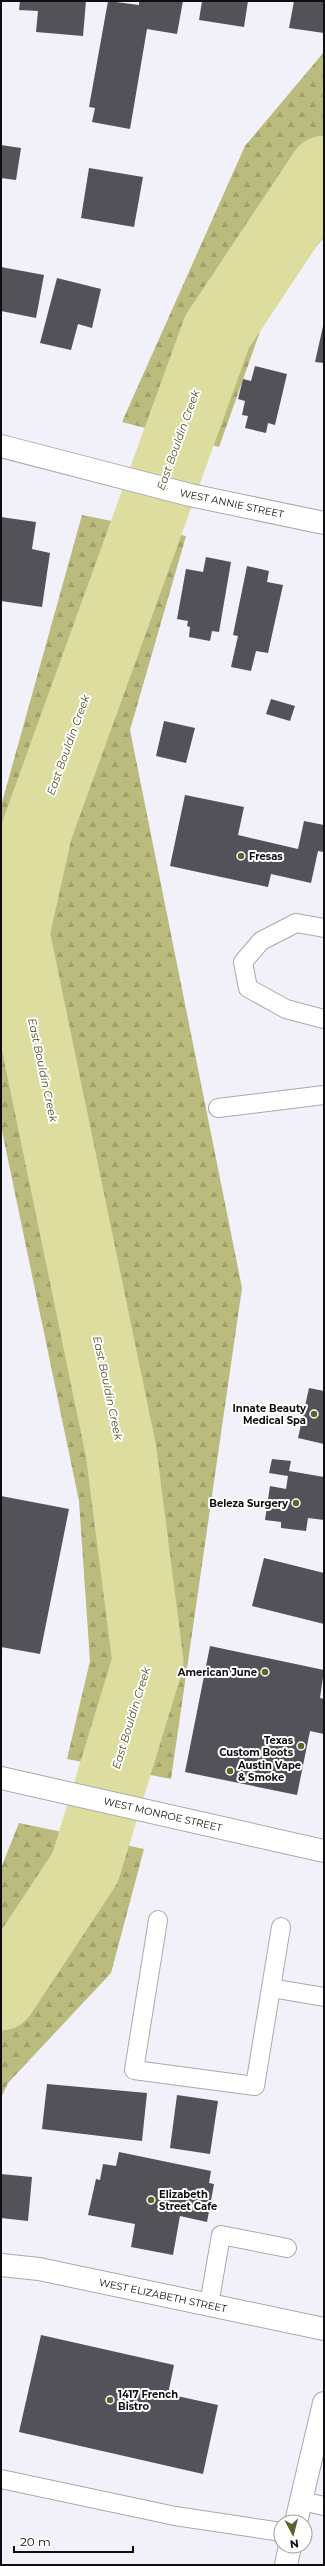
<svg xmlns="http://www.w3.org/2000/svg" width="325" height="2566" viewBox="0 0 325 2566" font-family="Montserrat,sans-serif">
  <defs>
    <pattern id="forest-firs" width="22" height="20" patternUnits="userSpaceOnUse"><rect width="22" height="20" fill="#babb7d"/><path d="M5 1l3.5 6h-7zM16 11l3.5 6h-7z" fill="#9fa06b"/></pattern>
  </defs>
  <rect width="100%" height="100%" fill="#f2f0f8"/>
  <g fill="url(#forest-firs)">
    <path d="M324,52V237L269,306L219,447L122,422L245,146Z"/>
    <path d="M82,515L186,536L130,730L242,1288L171,1779L67,1759L90,1661L79,1501L1,1126V806Z"/>
    <path d="M19,1823L144,1849L111,1973L8,2083L1,2098V1868Z"/>
  </g>
  <g fill="none" stroke-linecap="round" stroke-linejoin="round">
    <path stroke="#dcdd9e" stroke-width="71" d="M1,1995L85,1868L148,1662L121,1451L14,933L37,830L217,332L324,171"/>
  </g>
  <g fill="#535258">
    <path d="M20,1H86L83,36L36,32L38,11L19,10Z"/>
    <path d="M108,1L139,5V1H183L177,34L147,29L130,129L92,122L95,108L89,107Z"/>
    <path d="M202,1H248L244,27L199,20Z"/>
    <path d="M294,1H324V33L289,28Z"/>
    <path d="M1,145L21,148L16,180L1,178Z"/>
    <path d="M89,168L143,177L134,227L81,218Z"/>
    <path d="M1,267L44,275L36,318L1,311Z"/>
    <path d="M57,278L101,289L92,328L78,324L71,350L40,343Z"/>
    <path d="M324,322V363L315,362Z"/>
    <path d="M255,366L287,374L275,425L268,423L266,433L245,428L248,416L242,415L245,401L238,399L243,379L251,381Z"/>
    <path d="M1,517L36,522L32,549L50,553L42,607L1,601Z"/>
    <path d="M206,557L231,562L219,632L212,631L210,641L189,637L190,627L187,626L188,621L177,619L186,569L203,572Z"/>
    <path d="M247,566L269,571L267,582L283,585L268,653L256,651L251,671L231,667L238,636L233,635Z"/>
    <path d="M271,699L295,706L290,721L266,714Z"/>
    <path d="M164,721L195,728L186,763L156,756Z"/>
    <path d="M185,795L244,807L238,835L298,849L304,821L324,825V852L318,851L311,883L271,874L268,887L170,866Z"/>
    <path d="M309,1388L324,1391V1444L298,1438Z"/>
    <path d="M272,1459L291,1461L289,1471L324,1477V1520L308,1518L306,1531L281,1528V1522L265,1520L270,1486L286,1489L288,1476L269,1473Z"/>
    <path d="M1,1496L69,1509L40,1654L1,1647Z"/>
    <path d="M264,1558L324,1573V1624L252,1606Z"/>
    <path d="M210,1646L324,1670L320,1698L324,1699V1734L310,1731L297,1795L185,1772Z"/>
    <path d="M47,2084L147,2093L142,2141L42,2129Z"/>
    <path d="M177,2095L218,2101L210,2154L170,2148Z"/>
    <path d="M119,2152L211,2171L209,2183L214,2184L207,2222L180,2216L173,2255L131,2247L135,2224L88,2215L96,2179L100,2180L103,2164L116,2166Z"/>
    <path d="M1,2174L32,2177L28,2221L1,2218Z"/>
    <path d="M41,2335L174,2365L168,2394L218,2405L203,2474L19,2432Z"/>
  </g>
  <g fill="none" stroke-linecap="round" stroke-linejoin="round">
    <g stroke="#aaa8af" stroke-width="20">
      <g id="lane">
        <path d="M324,928L296,923L261,941L243,962L248,988L286,1009L324,1019"/>
        <path d="M218,1108L324,1095"/>
        <path d="M158,1920L134,2070L255,2086L271,1988L324,1997"/>
        <path d="M271,1988L281,1927"/>
        <path d="M209,2305L221,2235L287,2248"/>
        <path d="M1,2479L175,2516L281,2532"/>
        <path d="M302,2501L324,2506"/>
      </g>
    </g>
    <g stroke="#aaa8af" stroke-width="24">
      <path id="street" d="M1,1778L324,1851"/>
    </g>
    <g stroke="#aaa8af" stroke-width="24">
      <g id="secondary">
        <path d="M1,446L190,495L324,523"/>
        <path d="M1,2265L39,2269L324,2329"/>
        <path d="M296,2522L324,2403"/>
        <path d="M286,2565L290,2546"/>
      </g>
    </g>
    <use href="#lane" stroke="#fff" stroke-width="18"/>
    <use href="#street" stroke="#fff" stroke-width="22"/>
    <use href="#secondary" stroke="#fff" stroke-width="22"/>
  </g>
  <g fill="#5f602d" stroke="#fff" stroke-width="1.5">
    <circle cx="241" cy="856" r="4"/>
    <circle cx="314" cy="1414" r="4"/>
    <circle cx="296" cy="1503" r="4"/>
    <circle cx="265" cy="1672" r="4"/>
    <circle cx="301" cy="1746" r="4"/>
    <circle cx="230" cy="1771" r="4"/>
    <circle cx="151" cy="2200" r="4"/>
    <circle cx="110" cy="2400" r="4"/>
  </g>
  <g text-anchor="middle" stroke-width="4" stroke-linejoin="round" paint-order="stroke">
    <g font-size="10" fill="#0e0e10" stroke="#fff">
      <text transform="translate(232 503) rotate(12)" y="4">WEST ANNIE STREET</text>
      <text transform="translate(163 1814) rotate(13)" y="4">WEST MONROE STREET</text>
      <text transform="translate(163 2295) rotate(12)" y="4">WEST ELIZABETH STREET</text>
    </g>
    <g font-size="10" font-weight="bold" fill="#0e0e10" stroke="#fff" text-anchor="start">
      <text x="249" y="860">Fresas</text>
      <text x="306" y="1412" text-anchor="end">Innate Beauty<tspan x="306" dy="12">Medical Spa</tspan></text>
      <text x="288" y="1507" text-anchor="end">Beleza Surgery</text>
      <text x="257" y="1676" text-anchor="end">American June</text>
      <text x="293" y="1744" text-anchor="end">Texas<tspan x="293" dy="12">Custom Boots</tspan></text>
      <text x="238" y="1769">Austin Vape<tspan x="238" dy="12">&amp; Smoke</tspan></text>
      <text x="159" y="2198">Elizabeth<tspan x="159" dy="12">Street Cafe</tspan></text>
      <text x="118" y="2398">1417 French<tspan x="118" dy="12">Bistro</tspan></text>
    </g>
    <g font-size="11" font-style="italic" fill="#4c4c1d" stroke="#fff">
      <text transform="translate(178 440) rotate(-70)" y="4">East Bouldin Creek</text>
      <text transform="translate(68 745) rotate(-70)" y="4">East Bouldin Creek</text>
      <text transform="translate(43 1070) rotate(78)" y="4">East Bouldin Creek</text>
      <text transform="translate(108 1388) rotate(78)" y="4">East Bouldin Creek</text>
      <text transform="translate(131 1718) rotate(-73)" y="4">East Bouldin Creek</text>
    </g>
  </g>
  <rect width="325" height="2566" fill="none" stroke="#0e0e10" stroke-width="4"/>
  <g transform="translate(293 2534) rotate(173)"><circle r="19" fill="#ffffff" stroke="#9f9f9f"/>
  <path d="M0-3L7 15L0 10L-7 15Z" fill="#5f602d"/>
  <text y="-6" font-size="11" font-weight="bold" text-anchor="middle" fill="#0e0e10">N</text>
  </g>
  <path d="M14 2546v6h119v-6" fill="none" stroke="#0e0e10" stroke-width="2"/>
  <text x="20" y="2546" font-size="12" fill="#0e0e10" stroke="#ffffff" stroke-width="3" paint-order="stroke">20 m</text>
</svg>
